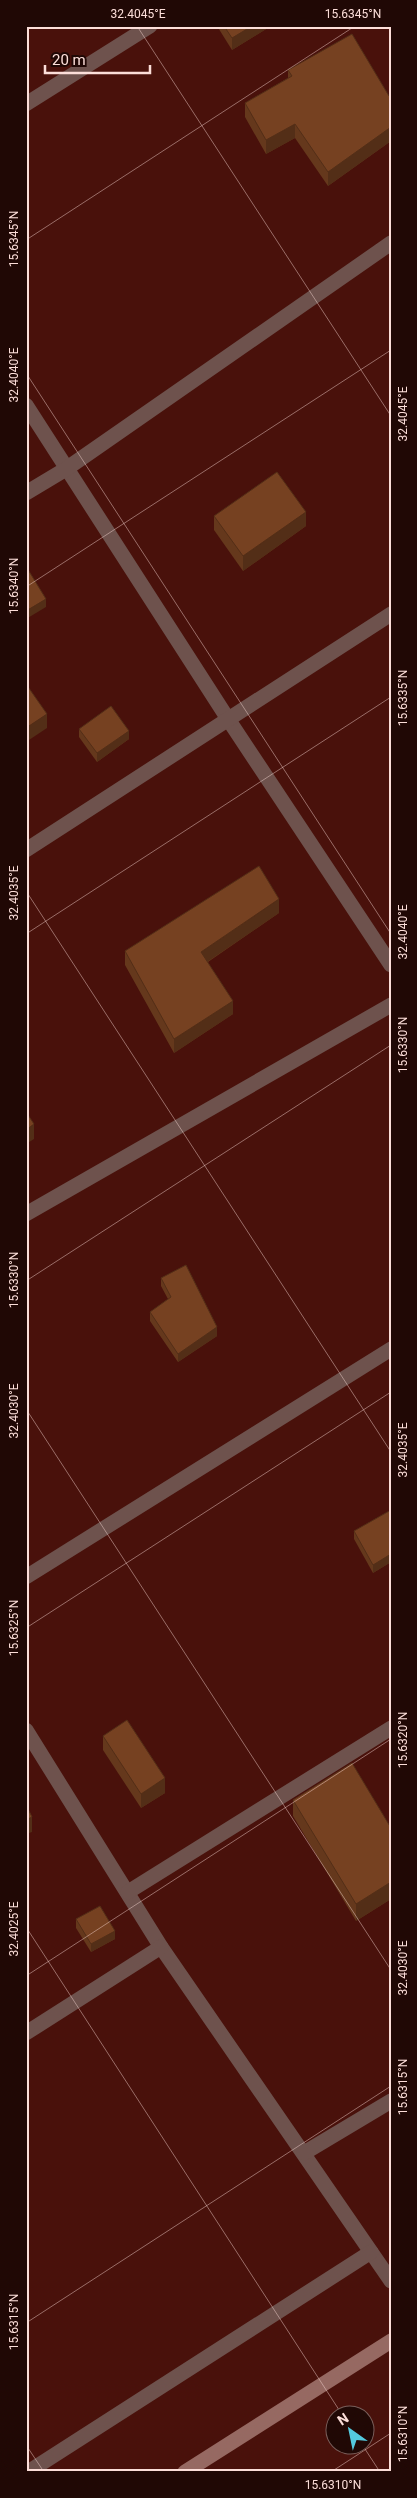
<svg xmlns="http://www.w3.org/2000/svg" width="417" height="2498" viewBox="0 0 417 2498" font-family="Roboto,sans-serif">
  <rect width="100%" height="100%" fill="#49110b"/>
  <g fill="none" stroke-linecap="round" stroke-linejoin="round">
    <g stroke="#6e524d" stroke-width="15">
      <path d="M26,104L150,26"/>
      <path d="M26,405L228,719L391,965"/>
      <path d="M26,493L66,469L391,243"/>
      <path d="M26,850L391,614"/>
      <path d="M26,1214L391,1005"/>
      <path d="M26,1577L391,1349"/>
      <path d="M26,1730L161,1947L391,2281"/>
      <path d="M128,1892L391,1728"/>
      <path d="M26,2033L161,1947"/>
      <path d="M304,2153L391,2101"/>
      <path d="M28,2472L371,2252"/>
    </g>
    <path stroke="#966962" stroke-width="15" d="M185,2472L391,2341"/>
  </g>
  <g fill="#65381c">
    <path d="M217,26H271L232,50Z"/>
    <path d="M288,70L389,96L391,95V141L328,186L295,138L266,154L245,117V103L288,78Z"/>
    <path d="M214,516L306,526L243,571L214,530Z"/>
    <path d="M79,729L129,739L97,762L79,737Z"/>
    <path d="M279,913L208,962L233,1014L174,1053L125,965V951Z"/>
    <path d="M161,1278L217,1336L178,1362L150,1321V1312L168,1299L161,1286Z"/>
    <path d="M391,1510V1562L373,1573L354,1539V1531Z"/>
    <path d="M103,1736L165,1793L141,1808L103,1750Z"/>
    <path d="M293,1800L391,1828V1899L356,1921L293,1816Z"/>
    <path d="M76,1919L115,1939L91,1952L76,1928Z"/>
  </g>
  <g fill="#532e17">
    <path d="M252,26H271L232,50V38Z"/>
    <path d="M295,124V138L266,154V140Z"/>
    <path d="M391,127V141L328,186V172Z"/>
    <path d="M306,512V526L243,571V556Z"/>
    <path d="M46,599V607L26,619V611Z"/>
    <path d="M47,714V728L26,742V728Z"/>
    <path d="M129,731V739L97,762V753Z"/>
    <path d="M279,899V913L201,966V952Z"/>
    <path d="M233,1001V1014L174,1053V1039Z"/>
    <path d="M34,1124V1139L26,1144V1130Z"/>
    <path d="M217,1327V1336L178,1362V1354Z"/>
    <path d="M391,1554V1562L373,1573V1565Z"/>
    <path d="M165,1778V1793L141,1808V1794Z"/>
    <path d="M32,1817V1832L26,1834V1820Z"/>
    <path d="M391,1882V1899L356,1921V1904Z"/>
    <path d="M115,1931V1939L91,1952V1944Z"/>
  </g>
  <g fill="#764121" stroke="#532e17">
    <path d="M224,26H252L232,38Z"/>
    <path d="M352,34L389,96L391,95V127L328,172L295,124L266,140L245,103L292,76L288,70Z"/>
    <path d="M277,472L306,512L243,556L214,516Z"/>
    <path d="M26,568H27L46,599L26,611Z"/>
    <path d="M26,684L47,714L26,728Z"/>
    <path d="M111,706L129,731L97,753L79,729Z"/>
    <path d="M259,866L279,899L201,952L233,1001L174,1039L125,951Z"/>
    <path d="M26,1112L34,1124L26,1130Z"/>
    <path d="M186,1265L217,1327L178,1354L150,1312L171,1297L161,1278Z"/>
    <path d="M391,1510V1554L373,1565L354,1531Z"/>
    <path d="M127,1720L165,1778L141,1794L103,1736Z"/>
    <path d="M352,1763L391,1828V1882L356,1904L293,1800Z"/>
    <path d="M26,1805L32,1817L26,1820Z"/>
    <path d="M100,1906L115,1931L91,1944L76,1919Z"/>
  </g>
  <path fill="none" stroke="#fcded9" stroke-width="1" stroke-opacity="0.45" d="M137,26L391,416M26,240L355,26M26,373L391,934M26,587L391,350M26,891L391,1452M26,934L391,697M26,1281L391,1045M26,1409L391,1970M26,1628L391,1392M26,1927L343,2416M26,1976L391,1739M26,2323L391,2086M26,2445L44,2472M363,2446L380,2472M331,2472L391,2433"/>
  <rect width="417" height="2498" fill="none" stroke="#200805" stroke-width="55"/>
  <g transform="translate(350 2430) rotate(327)"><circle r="24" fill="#200805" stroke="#785e5a"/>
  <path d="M0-4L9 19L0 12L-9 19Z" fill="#54cade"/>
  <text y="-8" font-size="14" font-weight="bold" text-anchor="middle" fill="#fcded9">N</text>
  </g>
  <path d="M45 65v8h105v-8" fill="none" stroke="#fcded9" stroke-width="2.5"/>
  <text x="52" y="65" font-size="15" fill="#fcded9" stroke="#200805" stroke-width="4" paint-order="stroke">20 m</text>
  <rect x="28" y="28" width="362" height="2442" fill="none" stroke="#fcded9" stroke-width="2"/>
  <g font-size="12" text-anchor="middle" fill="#fcded9">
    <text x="138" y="18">32.4045°E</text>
    <text x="353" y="18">15.6345°N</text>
    <text transform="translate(14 239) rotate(-90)" y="4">15.6345°N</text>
    <text transform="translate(14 375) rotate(-90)" y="4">32.4040°E</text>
    <text transform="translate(403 414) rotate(-90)" y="4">32.4045°E</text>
    <text transform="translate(14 586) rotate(-90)" y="4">15.6340°N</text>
    <text transform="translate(403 698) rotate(-90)" y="4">15.6335°N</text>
    <text transform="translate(14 893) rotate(-90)" y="4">32.4035°E</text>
    <text transform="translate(403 932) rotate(-90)" y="4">32.4040°E</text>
    <text transform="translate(403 1045) rotate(-90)" y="4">15.6330°N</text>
    <text transform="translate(14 1280) rotate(-90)" y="4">15.6330°N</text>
    <text transform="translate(14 1411) rotate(-90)" y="4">32.4030°E</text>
    <text transform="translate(403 1450) rotate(-90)" y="4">32.4035°E</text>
    <text transform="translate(14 1628) rotate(-90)" y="4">15.6325°N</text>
    <text transform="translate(403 1740) rotate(-90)" y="4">15.6320°N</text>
    <text transform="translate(14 1929) rotate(-90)" y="4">32.4025°E</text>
    <text transform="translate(403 1968) rotate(-90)" y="4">32.4030°E</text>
    <text transform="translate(403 2087) rotate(-90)" y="4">15.6315°N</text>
    <text transform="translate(14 2322) rotate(-90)" y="4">15.6315°N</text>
    <text transform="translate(403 2434) rotate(-90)" y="4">15.6310°N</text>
    <text x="333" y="2489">15.6310°N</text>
  </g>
</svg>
